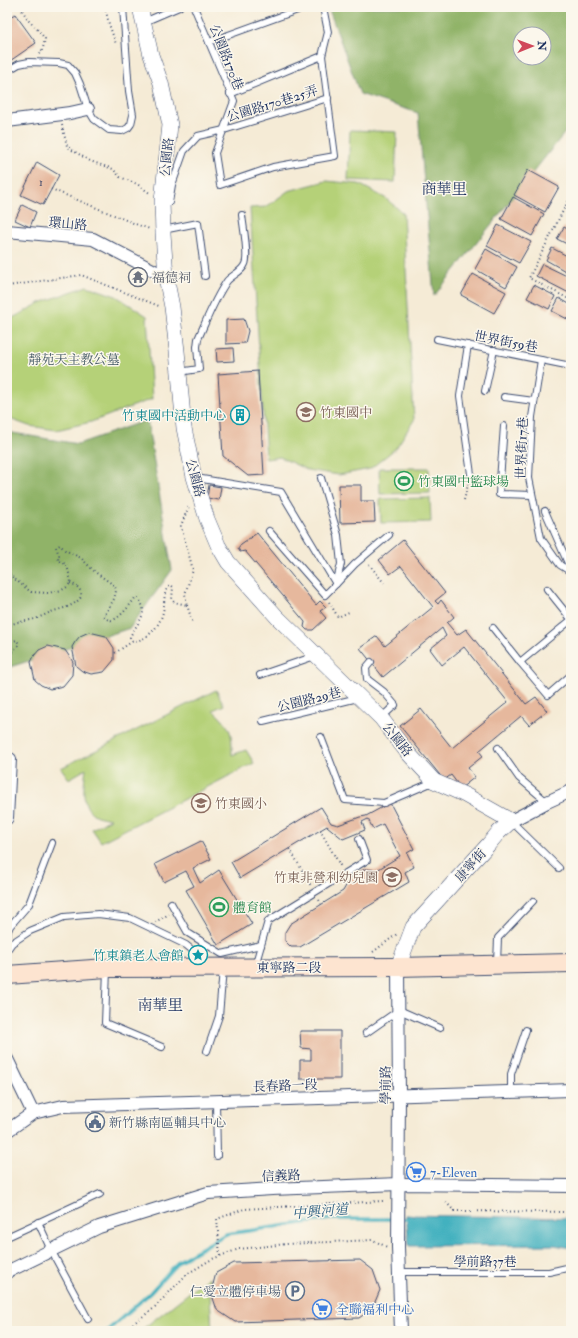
<svg xmlns="http://www.w3.org/2000/svg" width="578" height="1338" viewBox="0 0 578 1338" font-family="'IM FELL Double Pica','Noto Serif TC',serif">
  <rect width="100%" height="100%" fill="#fbf7ec"/>
  <filter id="ink" filterUnits="userSpaceOnUse"><feTurbulence type="fractalNoise" baseFrequency=".025" numOctaves="2"/><feDisplacementMap in="SourceGraphic" scale="8" xChannelSelector="R" yChannelSelector="G"/><feConvolveMatrix kernelMatrix="1 2 1 2 8 2 1 2 1" color-interpolation-filters="sRGB"/></filter>
  <filter id="wash" filterUnits="userSpaceOnUse"><feTurbulence type="fractalNoise" baseFrequency=".012" numOctaves="4" result="noise"/><feDisplacementMap in="SourceGraphic" scale="16" xChannelSelector="R" yChannelSelector="G"/><feGaussianBlur stdDeviation="0.9" result="paint"/><feColorMatrix in="noise" values="0 0 0 0 0 0 0 0 0 0 0 0 0 0 0 0 0 1.4 0 .05"/><feComposite in="paint" operator="in"/></filter>
  <g filter="url(#wash)">
    <rect width="100%" height="100%" fill="#f5ebd6"/>
    <g fill="#b5d178" stroke="#68806b">
      <path d="M350,130L397,132L395,182L348,180Z"/>
      <path d="M326,181L359,184L385,198L403,213L414,420L396,448L370,469L339,475L307,470L280,457L266,459L250,208L266,207L288,191Z"/>
      <path d="M87,286L116,296L147,316L152,399L91,422L56,430L29,426L7,418V321L40,303Z"/>
      <path d="M379,468H429L430,493L380,494Z"/>
      <path d="M430,498L431,522L381,523L380,499Z"/>
      <path d="M216,690L224,705L213,710C231,728 232,730 232,755L246,750L254,763L101,842L92,829L110,819C106,818 101,817 97,816C79,808 84,784 86,769L69,779L61,768Z"/>
      <path d="M209,1277L212,1331H140Z"/>
    </g>
    <g fill="#90b368" stroke="#567163" fill-rule="evenodd">
      <path d="M328,7H571V125L434,296L418,113L360,94ZM520,34H544V58H520Z"/>
      <path d="M147,420L172,570L130,628L7,668V432L78,444Z"/>
    </g>
    <path fill="#43b1bf" stroke="#2f708e" d="M406,1215L571,1218V1248L554,1245L409,1246Z"/>
    <g fill="none" stroke-linecap="round" stroke-linejoin="round">
      <path stroke="#43b1bf" stroke-width="3.5" d="M107,1331L150,1293L179,1261L226,1234L331,1219H411"/>
    </g>
    <g id="blocks">
      <g fill="#e6b89d">
        <path d="M15,14L36,43L7,63V19Z"/>
        <path d="M37,162L59,175L43,205L21,195Z"/>
        <path d="M528,170L559,187L545,212L514,195Z"/>
        <path d="M513,197L544,214L532,236L501,219Z"/>
        <path d="M22,205L36,212L30,227L15,220Z"/>
        <path d="M498,225L531,242L519,263L487,246Z"/>
        <path d="M564,227L571,231V246L557,239Z"/>
        <path d="M552,248L571,258V265L567,272L546,260Z"/>
        <path d="M486,249L517,267L506,287L475,269Z"/>
        <path d="M542,264L571,278V294L536,276Z"/>
        <path d="M473,274L506,292L494,313L461,295Z"/>
        <path d="M534,285L555,296L549,309L527,298Z"/>
        <path d="M559,298L571,305V321L552,311Z"/>
        <path d="M244,319L248,331L245,343L226,344V320Z"/>
        <path d="M233,348L234,361L217,362L216,349Z"/>
        <path d="M258,371L264,475L248,476L223,456L218,374Z"/>
        <path d="M209,485L221,487L219,500L207,498Z"/>
        <path d="M339,485H361V501H374L375,522L340,523Z"/>
        <path d="M257,533L316,605L320,601L326,607L320,611L326,618L313,630H307L304,627L305,622L245,551L240,552L238,548L241,544Z"/>
        <path d="M403,540L445,593L435,601L438,604L441,600L454,617L447,623L457,635L466,629L526,704L536,697L547,711L529,725L521,716L479,751L483,756L468,768L475,777L461,788L451,775L444,780L400,726L421,709L452,748L508,702L464,647L442,665L430,649L446,636L442,628L383,677L360,648L377,636L385,646L433,607L401,566L390,574L379,560Z"/>
        <path d="M89,632L106,636L114,648V660L104,672L91,674L82,671L76,666L72,647L75,642L80,636Z"/>
        <path d="M48,646L65,650L73,662L72,675L63,686L50,689L41,685L35,680L31,662L34,656L39,650Z"/>
        <path d="M390,803L414,849L407,853L414,867L405,872L409,882L300,947H291L285,941V932L290,924L343,891L351,877L365,869L377,870L400,856L383,824L373,829L368,819L362,822L365,830L343,839L327,826L240,878L231,862L321,807L331,823L338,825L360,817L366,816Z"/>
        <path d="M201,841L211,859L193,868L200,883L219,870L252,924L218,945L186,890L194,886L186,871L164,882L155,864Z"/>
        <path d="M300,1031H340V1079H300V1060H311V1049L301,1048Z"/>
        <path d="M360,1260L373,1270L380,1290L372,1309L359,1318L235,1322L217,1310L211,1292L216,1273L234,1263Z"/>
      </g>
    </g>
  </g>
  <g filter="url(#ink)">
    <use href="#blocks" fill-opacity="0" stroke="#3c4b70" stroke-width="1"/>
    <g fill="none" stroke-linecap="round" stroke-linejoin="round">
      <g stroke="#3c4b70" stroke-width="8">
        <g id="service">
          <path d="M194,7L234,101L215,153L220,185L273,167L335,156L322,56L328,32L323,7"/>
          <path d="M144,22L179,7"/>
          <path d="M209,42L306,7"/>
          <path d="M7,71L19,64L29,62L59,63L68,65L75,73L80,84L88,109L94,119L109,130L122,131L128,128L131,124L133,115L129,91L123,7"/>
          <path d="M230,94L322,56"/>
          <path d="M169,202L172,185L184,151L198,136L224,130L328,98"/>
          <path d="M163,230L198,223L205,276"/>
          <path d="M437,339L571,366"/>
          <path d="M468,345L460,396L471,474"/>
          <path d="M541,360L532,417L529,478L541,538L560,565L571,572"/>
          <path d="M179,372L199,369L197,347L198,339C207,319 215,298 227,281C232,275 242,272 245,264C249,256 243,225 242,215"/>
          <path d="M485,391L494,350"/>
          <path d="M504,397L534,401"/>
          <path d="M504,426L499,494L532,495"/>
          <path d="M196,478L281,492L336,584L355,564L389,535"/>
          <path d="M545,511L571,570"/>
          <path d="M269,531L325,595L336,584L341,564L338,535L321,478"/>
          <path d="M547,589L571,619"/>
          <path d="M493,628L520,662L571,620"/>
          <path d="M371,662L366,668L367,679L384,692L395,705L381,718"/>
          <path d="M520,662L548,695L571,675"/>
          <path d="M260,675L315,656"/>
          <path d="M263,721L358,698"/>
          <path d="M321,737L345,800L384,803L433,782"/>
          <path d="M498,748L519,778L547,802"/>
          <path d="M511,821L559,868"/>
          <path d="M171,903L188,933L222,954L261,945"/>
          <path d="M7,933L10,926L29,904L52,843"/>
          <path d="M7,950L12,943L30,931L64,917L98,914L130,918L186,945L208,963"/>
          <path d="M497,963L498,938L533,901"/>
          <path d="M255,966L268,921L367,860L359,839"/>
          <path d="M107,969L105,1023L162,1047"/>
          <path d="M366,1033L399,1010L440,1028"/>
          <path d="M207,1051L219,1016L223,969"/>
          <path d="M511,1092V1074L526,1030"/>
          <path d="M216,1101L217,1156"/>
          <path d="M38,1222L51,1250L88,1319"/>
          <path d="M7,1237L100,1194"/>
          <path d="M399,1272H549L571,1267"/>
        </g>
      </g>
      <g stroke="#3c4b70" stroke-width="14">
        <g id="minor">
          <path d="M7,121L70,113L88,109"/>
          <path d="M7,231L93,239L166,277"/>
          <path d="M7,818L10,759"/>
          <path d="M511,821L547,802L571,791"/>
          <path d="M398,967L399,1095L398,1247L401,1331"/>
          <path d="M7,1059L33,1113"/>
          <path d="M7,1131L33,1113L63,1106L571,1090"/>
          <path d="M7,1272L99,1227L208,1193L272,1189L399,1184L571,1186"/>
        </g>
      </g>
      <g stroke="#3c4b70" stroke-width="16">
        <path id="tertiary" d="M140,7L151,55L161,83L170,125L162,201L163,233L166,277L172,307L177,351L184,428L194,477L207,519L218,545L228,562L277,617L381,718L407,752L434,781L465,795L511,821L498,833L488,845L413,927L398,967"/>
      </g>
      <g stroke="#3c4b70" stroke-width="20">
        <path id="secondary" d="M7,975L107,968L398,967L571,963"/>
      </g>
      <g stroke="#3c4b70" stroke-width="2" stroke-dasharray="1 3" stroke-linecap="butt">
        <path d="M20,7L29,21L39,31L45,39L43,48L40,54"/>
        <path d="M105,7L109,24L116,44"/>
        <path d="M62,125L67,146L72,150L90,161L113,169L120,177L137,184L151,194"/>
        <path d="M51,189L138,225L150,229"/>
        <path d="M571,203L568,201L529,278L571,300"/>
        <path d="M8,286L81,275L159,306"/>
        <path d="M464,500L469,481"/>
        <path d="M7,528H11"/>
        <path d="M369,564L384,583"/>
        <path d="M7,571L12,577L31,592L48,593L62,590L67,587L71,582L67,565L58,560L59,555L56,547L60,545L65,550L81,558L95,572L115,586L116,591L114,599L104,616C106,618 107,620 110,620C117,622 131,604 135,598H138C151,614 136,623 130,637L131,640L133,641C147,641 160,626 163,612C165,604 163,594 168,587L172,586L173,587L172,600L174,602L187,605L185,594L193,570L181,526L182,523L189,506"/>
        <path d="M329,602L338,617L349,612"/>
        <path d="M187,605L193,624"/>
        <path d="M7,628C16,620 20,623 30,620C37,619 44,615 51,612C62,608 74,607 81,597C82,589 77,586 70,583"/>
        <path d="M7,642L17,640L19,644L11,654L7,665"/>
        <path d="M115,653L133,641"/>
        <path d="M7,723L9,747"/>
        <path d="M320,830L341,867"/>
        <path d="M290,849L311,886"/>
        <path d="M319,900L321,904"/>
        <path d="M155,922L169,914"/>
        <path d="M373,952L397,934"/>
        <path d="M446,1202L454,1211L571,1212"/>
        <path d="M220,1256L217,1219L244,1209L384,1201"/>
        <path d="M123,1331L153,1309L187,1274L212,1259L239,1249L287,1244L373,1240L387,1247"/>
      </g>
      <use href="#service" stroke="#fff" stroke-width="6"/>
      <use href="#minor" stroke="#fff" stroke-width="12"/>
      <use href="#tertiary" stroke="#fff" stroke-width="15"/>
      <use href="#secondary" stroke="#fde4d0" stroke-width="18"/>
    </g>
  </g>
  <defs>
    <g id="temple-ring" transform="scale(1)"><circle r="9.5" fill="#fbf7ec" stroke="#6b7280" stroke-width="1.5"/><path d="M0-6L5-2H3V0L6.5 2.5H4V6H1.5V3h-3V6H-4V2.5H-6.5L-3 0V-2H-5Z" fill="#6b7280"/></g>
    <g id="school-ring" transform="scale(1)"><circle r="9.5" fill="#fbf7ec" stroke="#8d6e63" stroke-width="1.5"/><path d="M0-5L7-2L0 1L-7-2ZM-4 1L0 2.5L4 1V4Q0 6-4 4Z" fill="#8d6e63"/></g>
    <g id="building-ring" transform="scale(1)"><circle r="9.5" fill="#fbf7ec" stroke="#0f9aa8" stroke-width="1.5"/><path d="M-4-6H4V6H1V3H-1V6H-4ZM-2.5-4.3h1.7v1.8h-1.7ZM.8-4.3h1.7v1.8H.8ZM-2.5-1h1.7V.8h-1.7ZM.8-1h1.7V.8H.8Z" fill="#0f9aa8"/></g>
    <g id="stadium-ring" transform="scale(1)"><circle r="9.5" fill="#fbf7ec" stroke="#2e9e5b" stroke-width="1.5"/><path d="M0-5a6.5 5 0 1 0 0 10a6.5 5 0 1 0 0-10ZM-3.5-1.8h7v3.6h-7Z" fill="#2e9e5b"/></g>
    <g id="sight-ring" transform="scale(1)"><circle r="9.5" fill="#fbf7ec" stroke="#0f9aa8" stroke-width="1.5"/><path d="M0-6L1.8-2.2L6-1.7L2.9 1.2L3.7 5.4L0 3.3L-3.7 5.4L-2.9 1.2L-6-1.7L-1.8-2.2Z" fill="#0f9aa8"/></g>
    <g id="civic-ring" transform="scale(1)"><circle r="9.5" fill="#fbf7ec" stroke="#5c6f8a" stroke-width="1.5"/><path d="M-.6-6.5H3V-4.5H.6V-3L4-1V1h2V6H-6V1h2V-1L-.6-3ZM-1.2 2.5V6h2.4V2.5Z" fill="#5c6f8a"/></g>
    <g id="supermarket-ring" transform="scale(1)"><circle r="9.5" fill="#fbf7ec" stroke="#3f7fe0" stroke-width="1.5"/><path d="M-6-5.5h2.5l.6 2H6L4.5 2H-2.5L-4.4-4H-6ZM-1.5 3.2a1.3 1.3 0 1 0 .1 0ZM3 3.2a1.3 1.3 0 1 0 .1 0Z" fill="#3f7fe0"/></g>
    <g id="parking-ring" transform="scale(1)"><circle r="9.5" fill="#fbf7ec" stroke="#5c6f8a" stroke-width="1.5"/><path d="M-3.5-5.5H1a3.5 3.5 0 0 1 0 7H-1V5.5H-3.5ZM-1-3.4V-.6H.8a1.4 1.4 0 0 0 0-2.8Z" fill="#5c6f8a"/></g>
  </defs>
  <g fill-rule="evenodd">
    <use href="#temple-ring" x="138" y="277"/>
    <use href="#school-ring" x="306" y="412"/>
    <use href="#building-ring" x="240" y="415"/>
    <use href="#stadium-ring" x="404" y="481"/>
    <use href="#school-ring" x="201" y="803"/>
    <use href="#school-ring" x="392" y="877"/>
    <use href="#stadium-ring" x="219" y="907"/>
    <use href="#sight-ring" x="198" y="955"/>
    <use href="#civic-ring" x="95" y="1122"/>
    <use href="#supermarket-ring" x="416" y="1172"/>
    <use href="#parking-ring" x="295" y="1291"/>
    <use href="#supermarket-ring" x="322" y="1309"/>
  </g>
  <g text-anchor="middle" stroke-width="3" stroke-linejoin="round" paint-order="stroke">
    <g font-size="11" fill="#4e516e">
      <text x="41" y="186">1</text>
    </g>
    <g font-size="13" fill="#1b2f5e" stroke="#fbf7ec">
      <text transform="translate(227 57) rotate(68)" y="5">公園路170巷</text>
      <text transform="translate(272 103) rotate(-17)" y="5">公園路170巷25弄</text>
      <text transform="translate(166 157) rotate(-84)" y="5">公園路</text>
      <text transform="translate(68 223) rotate(5)" y="5">環山路</text>
      <text transform="translate(506 341) rotate(11)" y="5">世界街59巷</text>
      <text transform="translate(521 448) rotate(-88)" y="5">世界街17巷</text>
      <text transform="translate(196 478) rotate(75)" y="5">公園路</text>
      <text transform="translate(309 699) rotate(-14)" y="5">公園路29巷</text>
      <text transform="translate(398 739) rotate(52)" y="5">公園路</text>
      <text transform="translate(470 865) rotate(-48)" y="5">康寧街</text>
      <text x="289" y="972">東寧路二段</text>
      <text transform="translate(285 1085) rotate(-2)" y="5">長春路一段</text>
      <text transform="translate(385 1085) rotate(-90)" y="5">學前路</text>
      <text transform="translate(281 1175) rotate(-3)" y="5">信義路</text>
      <text x="485" y="1266">學前路37巷</text>
    </g>
    <g font-size="13" fill="#5b616d" stroke="#fbf7ec" text-anchor="start">
      <text x="152" y="282">福德祠</text>
    </g>
    <g font-size="13" fill="#425864" stroke="#fbf7ec">
      <text x="74" y="364">靜苑天主教公墓</text>
    </g>
    <g font-size="13" fill="#785e54" stroke="#fbf7ec" text-anchor="start">
      <text x="320" y="417">竹東國中</text>
      <text x="215" y="808">竹東國小</text>
      <text x="378" y="882" text-anchor="end">竹東非營利幼兒園</text>
    </g>
    <g font-size="13" fill="#0d838f" stroke="#fbf7ec" text-anchor="end">
      <text x="226" y="420">竹東國中活動中心</text>
      <text x="184" y="960">竹東鎮老人會館</text>
    </g>
    <g font-size="13" fill="#27864d" stroke="#fbf7ec" text-anchor="start">
      <text x="418" y="486">竹東國中籃球場</text>
      <text x="233" y="912">體育館</text>
    </g>
    <g font-size="13" fill="#4e5e75" stroke="#fbf7ec" text-anchor="start">
      <text x="109" y="1127">新竹縣南區輔具中心</text>
      <text x="281" y="1296" text-anchor="end">仁愛立體停車場</text>
    </g>
    <g font-size="13" fill="#366cbe" stroke="#fbf7ec" text-anchor="start">
      <text x="430" y="1177">7-Eleven</text>
      <text x="336" y="1314">全聯福利中心</text>
    </g>
    <g font-size="14" font-style="italic" fill="#295c80" stroke="#fbf7ec">
      <text transform="translate(320 1211) rotate(-5)" y="5">中興河道</text>
    </g>
    <g font-size="15" fill="#1b2f5e" stroke="#fbf7ec">
      <text x="444" y="194">商華里</text>
      <text x="160" y="1010">南華里</text>
    </g>
  </g>
  <rect width="578" height="1338" fill="none" stroke="#fbf7ec" stroke-width="24"/>
  <g transform="translate(532 46) rotate(89)"><circle r="19" fill="#fbf7ec" stroke="#a1a7b3"/>
  <path d="M0-3L7 15L0 10L-7 15Z" fill="#d1495b"/>
  <text y="-6" font-size="11" font-weight="bold" text-anchor="middle" fill="#1b2f5e">N</text>
  </g>
</svg>
